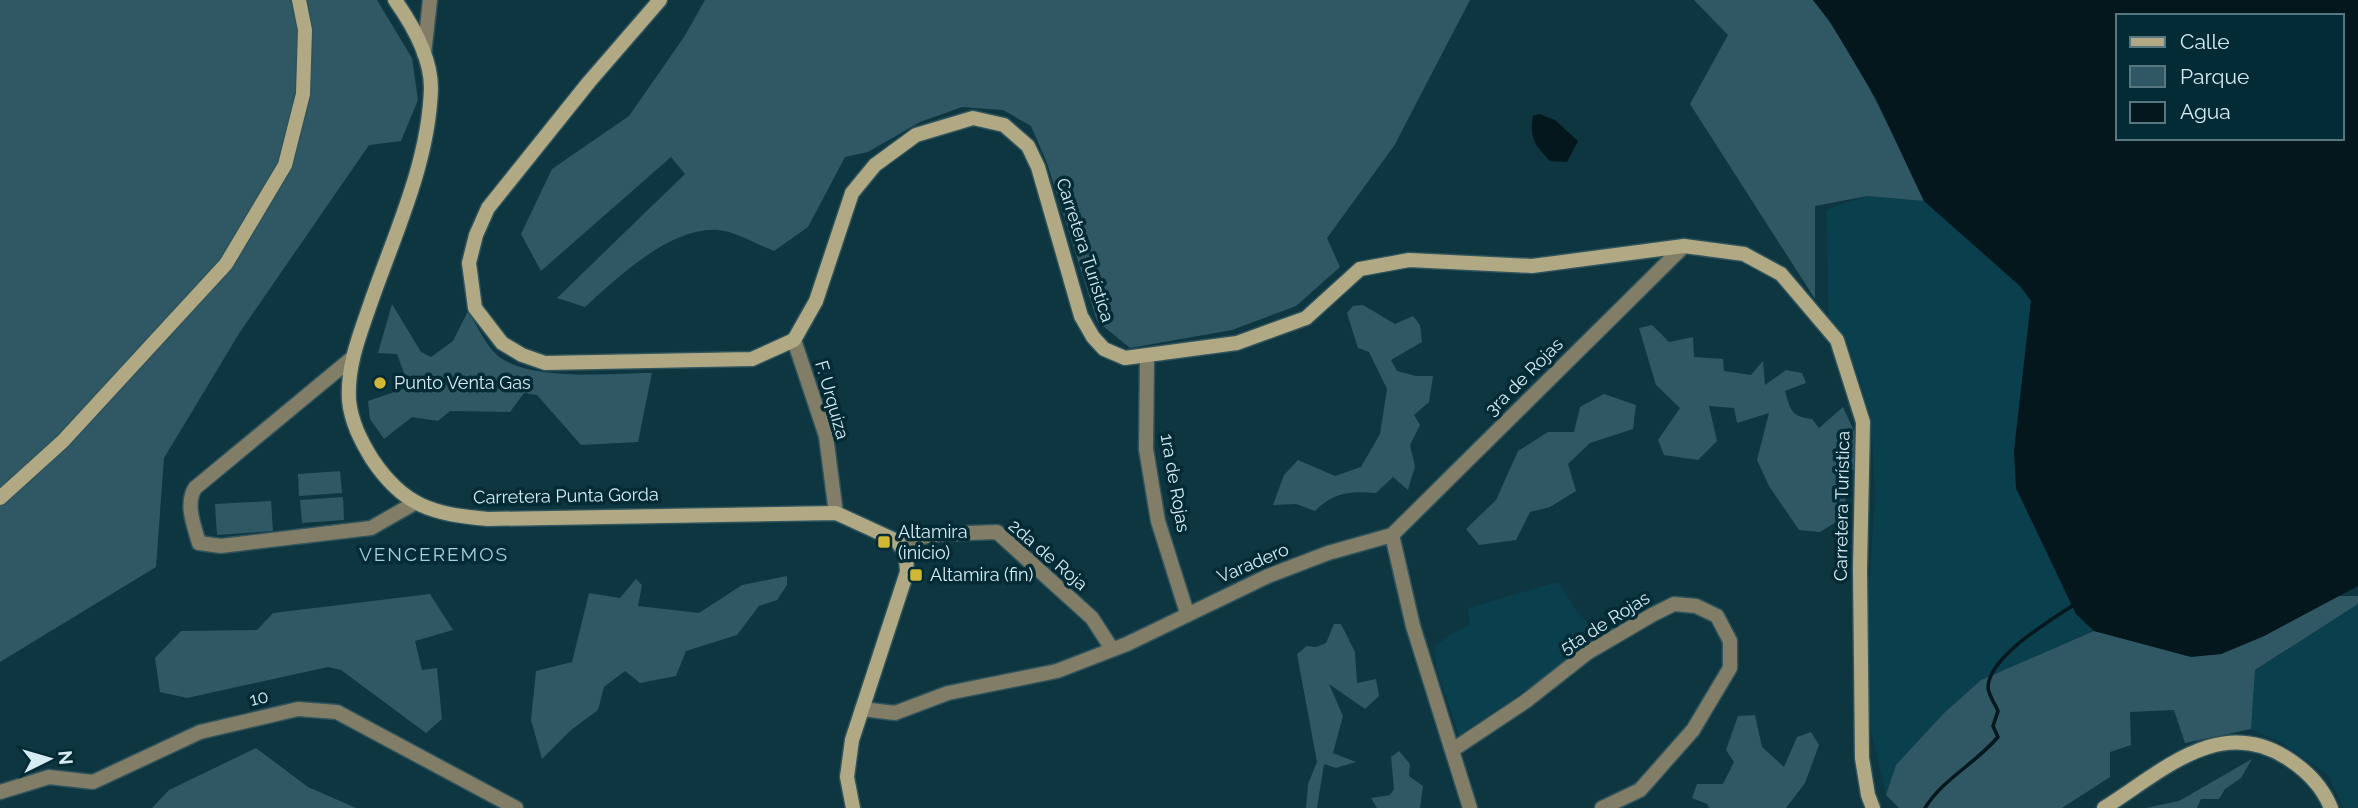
<svg xmlns="http://www.w3.org/2000/svg" width="2358" height="808" viewBox="0 0 2358 808" font-family="Raleway,sans-serif">
  <rect width="100%" height="100%" fill="#0e3640"/>
  <g fill="#0a404d">
    <path d="M1867,196L1924,201L2020,286L2031,301L2014,451L2016,488L2076,614L2094,631L1981,680L1943,714L1896,765L1886,795L1871,731L1866,634L1875,496L1871,417L1846,338L1829,322L1826,210Z"/>
    <path d="M1558,582L1577,612L1603,638L1459,735L1436,666L1435,647L1449,635L1470,625L1468,608Z"/>
    <path d="M2358,604V808H2344L2328,775L2281,742L2251,729L2255,671Z"/>
  </g>
  <g fill="#305864">
    <path d="M0,0H377L412,58L418,100L401,141L369,145L240,332L164,458L156,567L0,662Z"/>
    <path d="M705,0H1470L1394,146L1327,238L1340,267L1296,306L1232,330L1130,348L1097,321L1047,163L1031,126L1003,110L962,107L920,122L868,152L845,157L808,227L774,251C758,245 735,231 718,230C670,227 617,278 585,307L557,298L685,174L671,157L541,271L521,234L552,169L629,116L684,37Z"/>
    <path d="M1694,0H1813C1861,60 1891,132 1924,201L1867,196L1815,206V299L1690,104L1728,35Z"/>
    <path d="M392,304L421,352L431,357L453,341L468,311C477,325 486,346 498,356C531,382 612,373 652,373L638,442L581,445L537,395L524,393L510,412L450,411L438,421L412,417L384,439L370,419L368,401L409,387L397,354L378,353Z"/>
    <path d="M1363,305L1395,324L1413,316L1420,325L1422,342L1391,360L1397,371L1416,376H1433L1429,402L1414,415L1420,425L1410,445L1415,466L1408,490L1393,477L1376,493C1351,491 1333,492 1315,511L1296,504L1273,505L1284,475L1298,460L1335,476L1361,467L1380,434L1387,389L1369,352L1358,348L1347,313L1353,306Z"/>
    <path d="M1652,325L1669,342L1693,337L1694,357L1723,359L1724,371L1751,375L1763,361L1765,385L1786,370L1802,373L1806,383L1785,391C1790,410 1792,417 1812,419L1819,428L1843,407L1854,431V469L1845,472L1846,516L1820,532L1799,530L1769,486L1757,460L1769,413L1737,423L1734,408L1709,406L1717,441L1698,460L1664,455L1658,440L1680,408L1656,385L1639,328Z"/>
    <path d="M1604,394L1636,405L1633,429L1590,443L1568,464L1576,491L1550,507L1530,512L1516,540L1479,545L1466,529L1496,500L1518,451L1548,432H1574L1580,407Z"/>
    <path d="M340,471L342,493L299,496L298,474Z"/>
    <path d="M343,497L344,520L302,523L300,500Z"/>
    <path d="M271,501L273,531L217,535L215,504Z"/>
    <path d="M787,576V585L777,600L759,606L737,635L686,651L676,676L640,683L625,671L604,687L598,710L571,730L542,759L531,720L536,671L572,662L589,593L620,598L636,579L642,585L638,606L699,613L742,585Z"/>
    <path d="M430,594L453,630L415,641L422,670L437,668L442,719L426,733L341,670L328,667L187,698L160,692L155,658L181,631L257,630L273,613Z"/>
    <path d="M2337,596H2358V604L2255,670L2251,729L2185,743L2174,710L2130,712L2131,745L2110,752V777L2062,808H1899L1886,795L1896,765L1943,714L1981,680L2094,631L2191,656L2221,654L2264,636Z"/>
    <path d="M1334,624H1341L1355,652L1357,683L1376,679L1379,696L1365,709L1329,684L1343,716L1333,753L1356,762L1336,768L1324,764L1317,808H1306L1308,784L1317,762L1297,654L1307,646L1316,647L1326,643Z"/>
    <path d="M1755,715L1762,747L1784,767L1797,737L1811,732L1819,745L1805,783L1786,808H1709L1707,804L1692,798L1697,784H1723L1734,762L1726,750L1738,716Z"/>
    <path d="M256,748L308,787L356,808H152L169,790Z"/>
    <path d="M1399,751L1410,764L1409,776L1423,786L1420,808H1377L1371,798L1390,795L1394,789L1391,757Z"/>
    <path d="M2252,759L2241,778L2225,789L2219,799H2201L2197,808H2146L2179,801Z"/>
  </g>
  <g fill="#03171d" fill-rule="evenodd">
    <path d="M1813,0H2358V586L2264,636L2221,654L2191,657L2094,631L2076,614L2016,488L2014,451L2031,301L2020,286L1924,201L1876,99L1829,20ZM2118,16H2342V138H2118Z"/>
    <path d="M1539,114L1555,120L1578,141L1567,162L1550,161C1535,146 1529,137 1533,116Z"/>
  </g>
  <g fill="none" stroke-linecap="round" stroke-linejoin="round">
    <path stroke="#03171d" stroke-width="3.5" d="M1925,808C1944,778 1975,764 1998,737L1993,726L1998,711C1995,704 1988,694 1988,687C1989,657 2048,622 2072,606"/>
    <g stroke="#2e535c" stroke-width="17">
      <g id="minor">
        <path d="M424,54L430,0"/>
        <path d="M794,340L826,436L836,513"/>
        <path d="M1147,357L1146,449L1158,521L1187,613"/>
        <path d="M351,359L195,488C185,504 194,526 199,543L221,546L371,528L413,504"/>
        <path d="M1392,535L1413,626L1470,808"/>
        <path d="M897,541L939,534L997,532L1092,618L1112,649"/>
        <path d="M862,709L895,713L948,693L1057,671L1127,644L1268,576L1328,553L1392,535L1684,246"/>
        <path d="M1454,749L1526,701L1587,653L1652,615L1674,604L1696,606L1717,616L1730,641V668L1693,730L1640,790L1602,808"/>
        <path d="M0,792L49,777L93,782L200,732L298,709L337,712L516,808"/>
      </g>
    </g>
    <g stroke="#2e535c" stroke-width="17">
      <g id="secondary">
        <path d="M395,0C412,24 431,57 431,88C429,162 395,233 371,302C360,334 347,365 349,400C351,422 361,441 372,459C404,507 433,514 488,519L836,513L897,541L906,556L907,572L852,740L847,777L853,808"/>
        <path d="M660,0L589,82L488,208L476,235L469,263L475,308L502,343L522,355L545,363L752,359L794,340L816,301L852,193L875,165L916,135L973,118L1004,125L1028,146L1038,167L1081,316L1093,337L1104,349L1125,358L1237,343L1306,318L1360,269L1409,260L1532,266L1684,246L1744,254L1781,274L1837,340L1863,422L1860,570L1862,758L1868,795L1873,808"/>
        <path d="M0,498L63,441L226,264L285,165L303,94L305,30L299,0"/>
        <path d="M2104,808C2163,771 2221,713 2290,760C2308,772 2323,788 2331,808"/>
      </g>
    </g>
    <use href="#minor" stroke="#827d66" stroke-width="14"/>
    <use href="#secondary" stroke="#b0a984" stroke-width="14"/>
  </g>
  <g fill="#d0b736" stroke="#022b36" stroke-width="2.5">
    <circle cx="380" cy="383" r="7"/>
    <rect x="877" y="535" width="14" height="14" rx="3.5"/>
    <rect x="909" y="568" width="14" height="14" rx="3.5"/>
  </g>
  <g text-anchor="middle" stroke-width="7" stroke-linejoin="round" paint-order="stroke">
    <g font-size="18" fill="#d7ebf2" stroke="#022b36">
      <text transform="translate(1085 250) rotate(72)" y="6">Carretera Turística</text>
      <text transform="translate(1524 377) rotate(-45)" y="6">3ra de Rojas</text>
      <text transform="translate(832 400) rotate(74)" y="6">F. Urquiza</text>
      <text transform="translate(1175 483) rotate(80)" y="6">1ra de Rojas</text>
      <text transform="translate(566 496) rotate(-1)" y="6">Carretera Punta Gorda</text>
      <text transform="translate(1842 506) rotate(-89)" y="6">Carretera Turística</text>
      <text transform="translate(1048 555) rotate(41)" y="6">2da de Roja</text>
      <text transform="translate(1253 563) rotate(-23)" y="6">Varadero</text>
      <text transform="translate(1605 623) rotate(-32)" y="6">5ta de Rojas</text>
      <text transform="translate(259 698) rotate(-13)" y="6">10</text>
    </g>
    <g font-size="18" fill="#d7ebf2" stroke="#022b36" text-anchor="start">
      <text x="394" y="389">Punto Venta Gas</text>
      <text x="898" y="538">Altamira<tspan x="898" dy="21">(inicio)</tspan></text>
      <text x="930" y="581">Altamira (fin)</text>
    </g>
    <g font-size="19" letter-spacing="2" fill="#a8d1de" stroke="#022b36">
      <text x="434" y="561">VENCEREMOS</text>
    </g>
  </g>
  <rect x="2116" y="14" width="228" height="126" fill="#022b36" stroke="#577881" stroke-width="2"/>
  <rect x="2130" y="37" width="35" height="10" fill="#b0a984" stroke="#577881" stroke-width="2"/>
  <text x="2180" y="49" font-size="21" fill="#d7ebf2">Calle</text>
  <rect x="2130" y="66" width="35" height="21" fill="#305864" stroke="#577881" stroke-width="2"/>
  <text x="2180" y="84" font-size="21" fill="#d7ebf2">Parque</text>
  <rect x="2130" y="102" width="35" height="21" fill="#03171d" stroke="#577881" stroke-width="2"/>
  <text x="2180" y="119" font-size="21" fill="#d7ebf2">Agua</text>
  <g transform="translate(49 759) rotate(85)" stroke="#022b36" stroke-width="5" paint-order="stroke">
  <path d="M0-5L12 26L0 18L-12 26Z" fill="#d7ebf2"/>
  <text y="-10" font-size="19" font-weight="bold" text-anchor="middle" fill="#d7ebf2">N</text>
  </g>
</svg>
